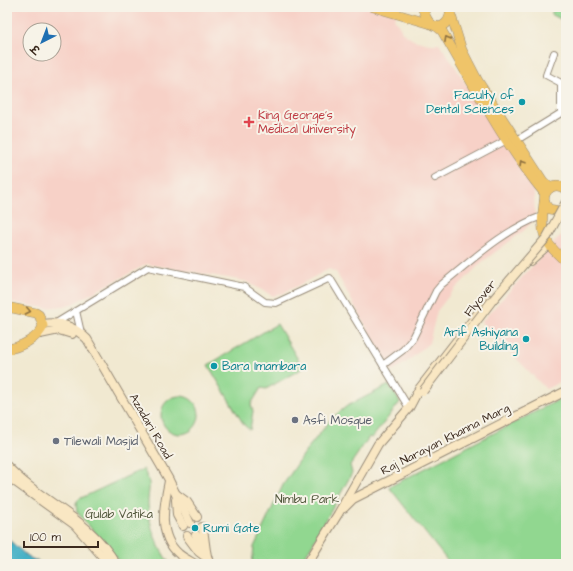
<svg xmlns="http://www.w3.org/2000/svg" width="573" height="571" viewBox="0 0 573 571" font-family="'Architects Daughter','Playpen Sans Deva',sans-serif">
  <rect width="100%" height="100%" fill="#f7f3e8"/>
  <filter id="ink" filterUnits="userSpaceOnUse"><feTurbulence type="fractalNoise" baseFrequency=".025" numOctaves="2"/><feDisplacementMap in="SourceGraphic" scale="8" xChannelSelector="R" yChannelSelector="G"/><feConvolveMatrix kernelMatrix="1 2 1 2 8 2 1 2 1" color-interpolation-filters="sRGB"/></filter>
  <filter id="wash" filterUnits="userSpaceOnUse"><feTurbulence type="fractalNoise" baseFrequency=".012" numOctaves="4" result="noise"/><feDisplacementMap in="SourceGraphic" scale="16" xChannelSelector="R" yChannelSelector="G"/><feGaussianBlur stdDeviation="0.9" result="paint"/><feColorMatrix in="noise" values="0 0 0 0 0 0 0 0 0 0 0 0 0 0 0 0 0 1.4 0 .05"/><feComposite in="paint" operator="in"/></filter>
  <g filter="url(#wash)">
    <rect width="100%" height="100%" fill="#f1e9d1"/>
    <g fill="#f7d1c7" fill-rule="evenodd">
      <path d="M7,7H400L394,18L403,33L413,40L429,44H439L447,54L534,190L535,219L522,232L482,262L451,293L437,311L429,343L408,361L391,372L336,272L329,269L284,293L273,296L245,281L147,264L70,305L46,308L10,302L7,301ZM30,30H54V54H30Z"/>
      <path d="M566,232V379L546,389L481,322L558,238Z"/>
    </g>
    <g fill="#91d790" stroke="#668057">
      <path d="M555,7H566L564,21L551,14Z"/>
      <path d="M277,324L303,368L266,389L261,388L251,404L253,411L250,430L244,425L208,365Z"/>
      <path d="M389,385L400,402L372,438L369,437L350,465L352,473L311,547L299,564H252L254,547L283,485L308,448L332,418L347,406Z"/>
      <circle cx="180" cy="415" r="19"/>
      <path d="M566,396V564H450L389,487Z"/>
      <path d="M143,469C153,486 148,486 148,504C149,526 157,547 170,564H122L77,512L76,504L79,499Z"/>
    </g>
    <path fill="#47b1c6" stroke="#416e72" d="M7,538L28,557L44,564H7Z"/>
  </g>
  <g filter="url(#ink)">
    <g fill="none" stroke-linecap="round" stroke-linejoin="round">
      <g stroke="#968a78" stroke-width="8">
        <g id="street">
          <path d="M517,140L561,113V83L546,75L554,53"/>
          <path d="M435,178L507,140"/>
          <path d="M76,311L81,333"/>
          <path d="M56,323L148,267L244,287L265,302L276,303L330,278L409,408"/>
          <path d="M383,365L403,350L413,338L436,291L441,285C472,260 505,229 542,216"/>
        </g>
      </g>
      <g stroke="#968a78" stroke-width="10">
        <g id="secondary">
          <path d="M530,261L548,245"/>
          <path d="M43,324C60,321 75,327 87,339L168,478L190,523"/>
          <path d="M40,334L59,330L72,334"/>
          <path d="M7,466C41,503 89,517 116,564"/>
          <path d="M7,476L75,525L109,564"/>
          <path d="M169,481C164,505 157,535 179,554C184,558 190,561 195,564"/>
          <path d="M176,494L187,502L197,517"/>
          <path d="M176,500L177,515L183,526"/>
          <path d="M344,508L353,499L566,391"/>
          <path d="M202,527C206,539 204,553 210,564"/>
          <path d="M196,535L204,552"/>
          <path d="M187,536L199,552L207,558"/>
          <path d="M307,564L338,514L378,444L409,408L419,389L489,299"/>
        </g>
      </g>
      <g stroke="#968a78" stroke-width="10">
        <g id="primary">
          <path d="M373,7L431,24"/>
          <path d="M422,7C424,12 426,18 429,22C440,34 454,20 449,7"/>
          <path d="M451,15L462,50L478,81L543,181L550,188"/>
          <path d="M436,26L442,31C474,86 504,144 545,194"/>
          <path d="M566,190C553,178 536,196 549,209L560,211L566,207"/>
          <path d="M544,202C540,235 542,240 566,262"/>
          <path d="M7,307L36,313L39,315L43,326C39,338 19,348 7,349"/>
        </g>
      </g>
      <use href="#street" stroke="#fff" stroke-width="6"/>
      <use href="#secondary" stroke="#f9e7c3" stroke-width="8"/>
      <use href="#primary" stroke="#efc469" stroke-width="9"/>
      <g stroke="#968a78" stroke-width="10" stroke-linecap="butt">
        <path id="secondary-bridge" d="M423,391L491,302L547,237L566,202"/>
      </g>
      <use href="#secondary-bridge" stroke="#f9e7c3" stroke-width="8"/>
    </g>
    <defs><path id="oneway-chevron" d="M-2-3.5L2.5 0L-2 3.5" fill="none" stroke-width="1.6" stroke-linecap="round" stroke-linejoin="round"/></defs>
    <g stroke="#8c6f40">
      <use href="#oneway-chevron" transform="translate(447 39) rotate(-119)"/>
      <use href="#oneway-chevron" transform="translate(522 163) rotate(-122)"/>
      <use href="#oneway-chevron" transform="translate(28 311) rotate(11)"/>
    </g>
  </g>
  <g fill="#0f9aa8" stroke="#f7f3e8" stroke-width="1.5">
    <circle cx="522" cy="102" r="4"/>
    <circle cx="526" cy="339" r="4"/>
    <circle cx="214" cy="366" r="4"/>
    <circle cx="195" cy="528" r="4"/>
  </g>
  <path fill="#e0444e" stroke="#f7f3e8" stroke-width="1.5" d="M247 116h4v4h4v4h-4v4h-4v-4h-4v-4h4z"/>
  <g fill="#6b7280" stroke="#f7f3e8" stroke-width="1.5">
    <circle cx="295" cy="420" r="4"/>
    <circle cx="56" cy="441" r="4"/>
  </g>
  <g text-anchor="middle" stroke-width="4" stroke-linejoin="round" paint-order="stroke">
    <g font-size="12" fill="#0d838f" stroke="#f7f3e8" text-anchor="end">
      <text x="514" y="99">Faculty of<tspan x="514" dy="14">Dental Sciences</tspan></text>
      <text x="518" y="336">Arif Ashiyana<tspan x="518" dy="14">Building</tspan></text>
      <text x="222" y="370" text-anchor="start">Bara Imambara</text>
      <text x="203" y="532" text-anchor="start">Rumi Gate</text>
    </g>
    <g font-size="12" fill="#be3a42" stroke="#f7f3e8" text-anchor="start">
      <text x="258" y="119">King George's<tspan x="258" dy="14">Medical University</tspan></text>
    </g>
    <g font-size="12" fill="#3b2a1e" stroke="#f7f3e8">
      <text transform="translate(480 298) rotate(-51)" y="4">Flyover</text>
      <text transform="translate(151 426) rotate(60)" y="4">Azadari Road</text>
      <text transform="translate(445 439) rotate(-27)" y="4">Raj Narayan Khanna Marg</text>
    </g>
    <g font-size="12" fill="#5b616d" stroke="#f7f3e8" text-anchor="start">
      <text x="303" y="424">Asfi Mosque</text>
      <text x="64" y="445">Tilewali Masjid</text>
    </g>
    <g font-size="12" fill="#50553a" stroke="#f7f3e8">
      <text x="307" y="503">Nimbu Park</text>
      <text x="119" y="518">Gulab Vatika</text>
    </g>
  </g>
  <rect width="573" height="571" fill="none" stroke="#f7f3e8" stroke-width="24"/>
  <g transform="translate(42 42) rotate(222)"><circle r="19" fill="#f7f3e8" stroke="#aca397"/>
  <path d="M0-3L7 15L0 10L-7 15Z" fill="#1f6fb2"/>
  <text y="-6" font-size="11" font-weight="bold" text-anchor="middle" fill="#3b2a1e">उ</text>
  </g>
  <path d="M24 541v6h74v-6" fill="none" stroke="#3b2a1e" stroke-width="2"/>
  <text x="30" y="541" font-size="12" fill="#3b2a1e" stroke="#f7f3e8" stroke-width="3" paint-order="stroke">100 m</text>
</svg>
